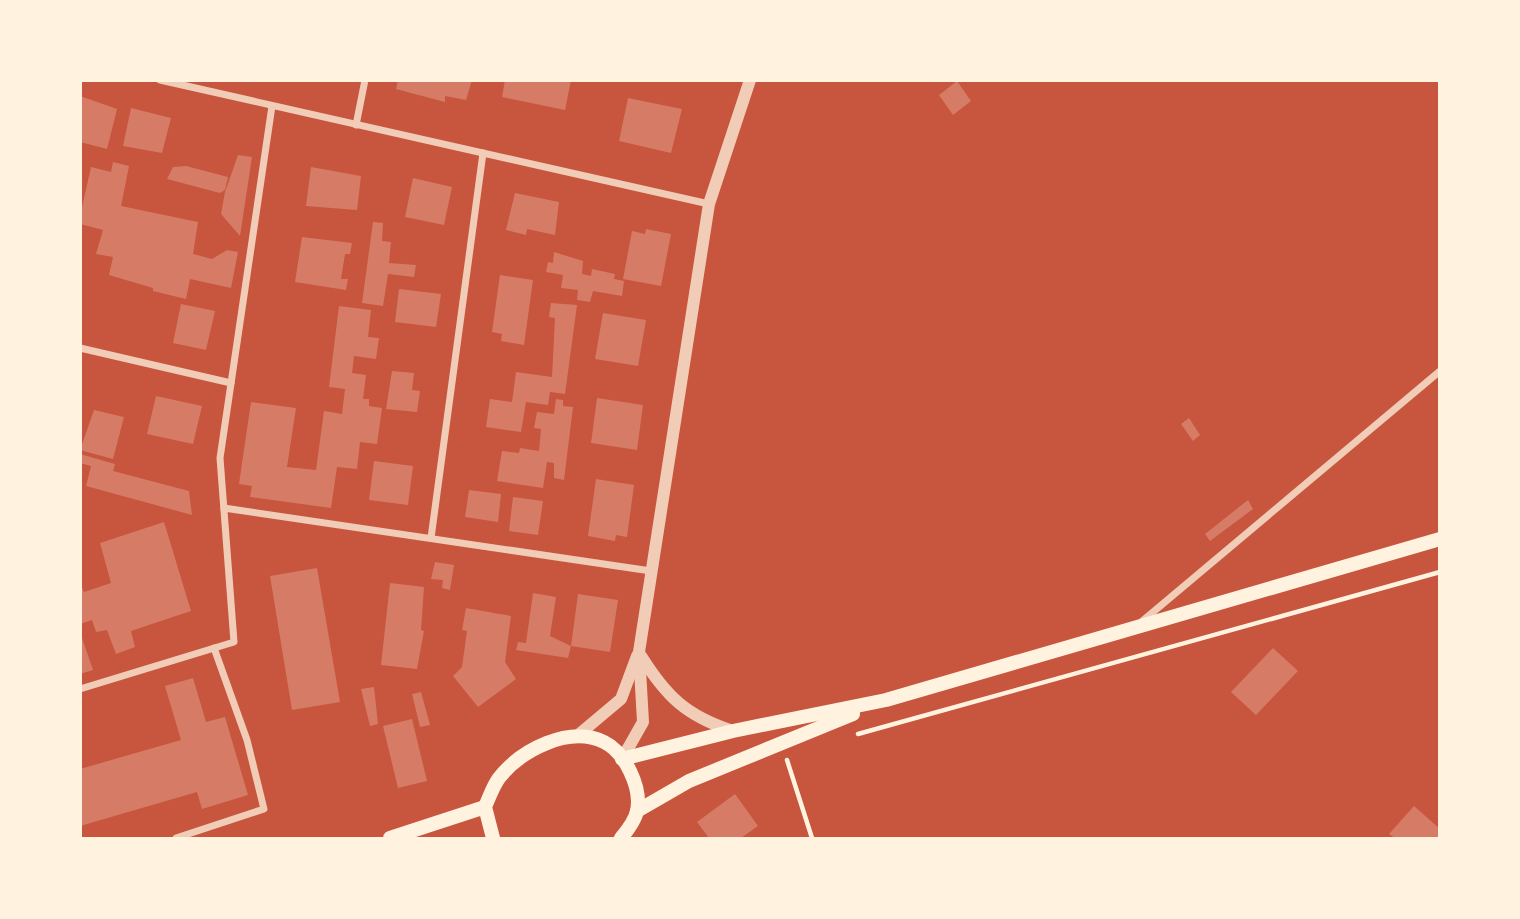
<svg xmlns="http://www.w3.org/2000/svg" width="1520" height="919" viewBox="0 0 1520 919" font-family="'Work Sans',sans-serif">
  <rect width="100%" height="100%" fill="#c8553d"/>
  <g fill="#d67c66">
    <path d="M398,80H472L466,100L445,96V102L396,89Z"/>
    <path d="M505,80H571L565,110L502,97Z"/>
    <path d="M957,81L971,101L953,115L939,95Z"/>
    <path d="M80,96L117,109L107,149L80,142Z"/>
    <path d="M628,98L682,109L671,153L619,141Z"/>
    <path d="M131,108L171,118L162,153L123,146Z"/>
    <path d="M238,155L252,157L240,236L221,214L225,192Z"/>
    <path d="M113,162L129,166L121,206L198,222L193,254L212,259L227,250L238,252L231,288L190,279L186,299L153,291V288L109,275L113,257L96,254L103,230L80,224V216L91,167L111,172Z"/>
    <path d="M186,166L228,177L225,190L220,193L167,179L173,167Z"/>
    <path d="M311,167L361,176L357,210L306,206Z"/>
    <path d="M413,178L452,187L444,225L405,217Z"/>
    <path d="M515,193L559,202L555,235L527,229L526,235L506,230Z"/>
    <path d="M373,222L383,223L382,241L391,242L389,263L416,265L414,277L388,274L383,306L362,303Z"/>
    <path d="M646,229L671,234L661,286L623,279L632,231L645,234Z"/>
    <path d="M302,237L352,243L350,254H345L341,279H348L346,290L295,282Z"/>
    <path d="M554,252L583,261L582,274L591,276L592,269L615,274L614,279L624,281L622,296L593,291L590,302L577,300L578,290L561,288L563,275L546,272L548,262L553,263Z"/>
    <path d="M500,275L533,280L524,345L501,341L502,334L492,332Z"/>
    <path d="M399,289L441,294L436,327L395,322Z"/>
    <path d="M551,303L577,305L565,394L550,392L548,405L526,402L521,432L486,427L490,399L512,402L516,372L552,377L555,318L549,317Z"/>
    <path d="M181,304L215,311L206,350L173,343Z"/>
    <path d="M339,306L371,310L368,337L379,338L376,359L354,356L352,373L366,375L363,399H369V406L382,408L377,444L360,442L357,469L337,467L331,508L250,497L252,486L239,484L251,402L296,408L287,467L316,470L324,411L342,414L345,389L329,387Z"/>
    <path d="M603,313L646,320L638,366L595,359Z"/>
    <path d="M392,371L414,373L412,390L420,391L417,412L386,409Z"/>
    <path d="M156,396L202,406L193,444L147,434Z"/>
    <path d="M597,398L643,405L637,450L591,443Z"/>
    <path d="M556,399L563,400V406L573,407L564,480L554,478V463L547,462L543,488L497,481L502,451L519,453L520,448L539,451L541,429L534,428L537,412L554,414Z"/>
    <path d="M94,410L124,417L113,459L80,450Z"/>
    <path d="M1189,418L1200,435L1193,441L1181,424Z"/>
    <path d="M80,454L115,464L113,471L189,491L192,515L86,486L91,466L80,463Z"/>
    <path d="M374,461L413,466L408,505L369,500Z"/>
    <path d="M596,479L634,485L627,537L616,535L615,541L588,536Z"/>
    <path d="M469,490L501,494L498,522L465,517Z"/>
    <path d="M513,497L543,501L538,535L509,531Z"/>
    <path d="M1248,500L1253,509L1210,541L1205,534Z"/>
    <path d="M164,522L191,611L131,631L135,647L116,654L107,630L96,632L92,620L80,624V583L84,592L111,583L100,543Z"/>
    <path d="M435,562L454,565L450,590L442,588L443,580L431,579Z"/>
    <path d="M317,568L340,702L292,710L270,576Z"/>
    <path d="M390,583L424,587L421,630L424,631L417,669L381,665Z"/>
    <path d="M533,593L556,597L550,636L571,646L568,658L516,650L518,642L526,643Z"/>
    <path d="M578,594L618,600L610,652L571,646Z"/>
    <path d="M466,608L511,616L505,662L516,679L478,707L453,676L462,667L467,631L462,630Z"/>
    <path d="M80,632L93,670L80,674Z"/>
    <path d="M1273,648L1298,671L1256,715L1231,692Z"/>
    <path d="M193,678L206,722L225,717L248,795L202,809L197,792L80,826V769L181,740L165,686Z"/>
    <path d="M374,687L378,724L370,726L361,689Z"/>
    <path d="M421,692L430,725L420,727L412,694Z"/>
    <path d="M412,719L427,781L398,788L383,726Z"/>
    <path d="M735,794L758,826L741,838H709L697,822Z"/>
    <path d="M1414,806L1440,829V838H1395L1389,834Z"/>
  </g>
  <g fill="none" stroke-linecap="round" stroke-linejoin="round">
    <g stroke="#fff3e0" stroke-width="4.5">
      <path d="M858,734L1440,572"/>
      <path d="M787,760L812,838"/>
    </g>
    <g stroke="#f1ccb7" stroke-width="7">
      <path d="M160,80L709,204"/>
      <path d="M356,125L365,80"/>
      <path d="M80,348L231,383"/>
      <path d="M224,508L651,571"/>
      <path d="M431,538L483,153"/>
      <path d="M1140,623L1440,371"/>
      <path d="M80,689L234,642L220,458L272,106"/>
      <path d="M176,838L264,809L247,740L214,648"/>
    </g>
    <g stroke="#f1ccb7" stroke-width="12">
      <path d="M641,656C666,696 686,716 733,731"/>
      <path d="M577,736L621,699L637,656"/>
      <path d="M622,759L643,722L639,652L709,204L750,80"/>
    </g>
    <g stroke="#fff3e0" stroke-width="14">
      <path d="M622,759L733,731L886,700L1440,539"/>
      <path d="M637,811L689,781L853,714"/>
      <path d="M390,838L485,807"/>
      <path d="M493,838L485,807C489,798 493,786 499,778C521,750 569,725 604,742C625,752 642,788 637,811C635,821 627,831 621,838"/>
    </g>
  </g>
  <rect width="1520" height="919" fill="none" stroke="#fff3e0" stroke-width="164"/>
</svg>
